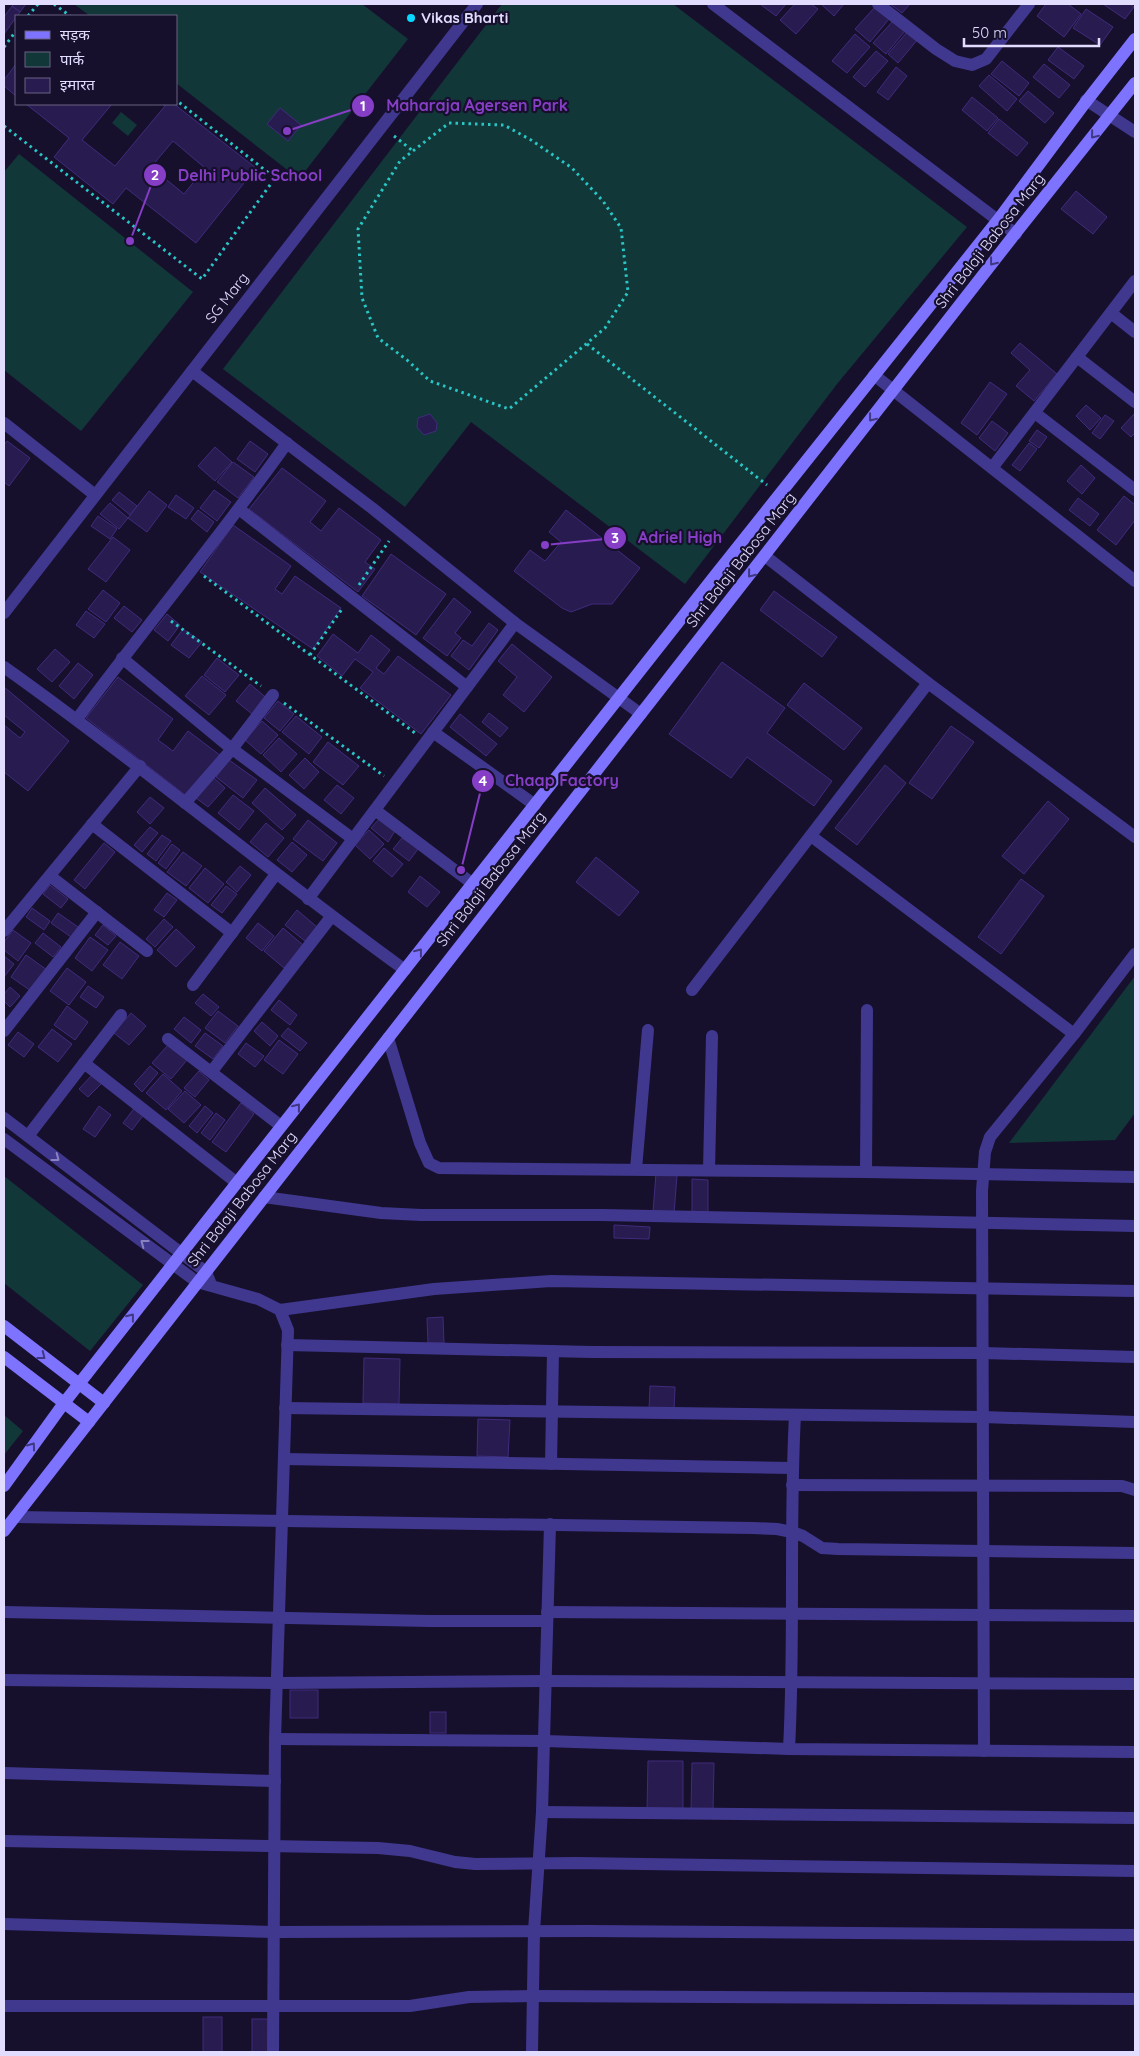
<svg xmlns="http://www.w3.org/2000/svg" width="1139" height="2056" viewBox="0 0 1139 2056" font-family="Quicksand,'Noto Sans Devanagari',sans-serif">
  <rect width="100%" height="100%" fill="#17102d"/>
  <g fill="#123738">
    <path d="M74,4H362L408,39L299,179L176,83V16H90Z"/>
    <path d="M502,4H673L967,227L837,384L685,584L471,422L405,507L223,369Z"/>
    <path d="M121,112L137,125L128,136L112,123Z"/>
    <path d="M19,154L193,292L81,431L4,370V172Z"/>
    <path d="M1135,976V1113L1115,1140L1009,1143Z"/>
    <path d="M4,1176L143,1285L90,1351L4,1283Z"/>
    <path d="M4,1415L23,1431L4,1455Z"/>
  </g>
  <g fill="#281b50" stroke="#402b7d" fill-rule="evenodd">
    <path d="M14,4H26L20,12L12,6Z"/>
    <path d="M760,4H786L776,16Z"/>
    <path d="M795,4H811L818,9L796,34L780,20Z"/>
    <path d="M821,4H844L834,16Z"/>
    <path d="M890,4H910L902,13Z"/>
    <path d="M1046,4H1068L1081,14L1064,37L1037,16Z"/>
    <path d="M1103,4H1130L1134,7L1125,19Z"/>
    <path d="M12,6L20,12L4,34V17Z"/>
    <path d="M875,7L889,19L870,42L855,29Z"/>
    <path d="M1086,9L1113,27L1100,45L1073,28Z"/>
    <path d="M893,21L905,31L886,54L873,43Z"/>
    <path d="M908,31L918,39L898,63L888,54Z"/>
    <path d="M855,34L870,47L847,73L832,61Z"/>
    <path d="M1058,47L1084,66L1074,79L1048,60Z"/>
    <path d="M876,51L888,61L865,87L853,77Z"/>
    <path d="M1002,61L1029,83L1019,96L991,74Z"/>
    <path d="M16,64V96L4,86V80Z"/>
    <path d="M1044,64L1070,85L1059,98L1033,77Z"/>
    <path d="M896,67L907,76L888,100L877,92Z"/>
    <path d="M989,75L1017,99L1007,111L979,86Z"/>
    <path d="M1028,91L1054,113L1045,123L1019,101Z"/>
    <path d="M972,97L998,118L987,131L962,110Z"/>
    <path d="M26,104H112L82,140L115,166L165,106L162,104H174L256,168L196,243L126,188L113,204L54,157L69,138ZM173,141L205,168L184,194L151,167Z"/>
    <path d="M280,108L301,125L288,141L267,124Z"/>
    <path d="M999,119L1028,143L1017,156L988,133Z"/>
    <path d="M1076,191L1107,217L1093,234L1061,209Z"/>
    <path d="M1020,343L1057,374L1034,401L1016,386L1030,370L1011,353Z"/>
    <path d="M990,382L1007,394L977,435L961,423Z"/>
    <path d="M1086,405L1101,418L1090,430L1076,416Z"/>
    <path d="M1135,413V433L1131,437L1121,428Z"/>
    <path d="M430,414L437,423L436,431L424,435L417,427L418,418Z"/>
    <path d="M1105,415L1114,421L1100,439L1092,433Z"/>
    <path d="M992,421L1008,433L995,451L979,438Z"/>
    <path d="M1037,430L1047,437L1039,448L1029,441Z"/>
    <path d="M7,441L30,458L9,486L4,482V445Z"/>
    <path d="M250,441L268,454L255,472L237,459Z"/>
    <path d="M1029,443L1037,449L1020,471L1012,465Z"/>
    <path d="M215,447L232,462L215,481L198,466Z"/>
    <path d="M233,462L254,477L238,498L217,482Z"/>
    <path d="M1081,465L1095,478L1082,494L1067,481Z"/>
    <path d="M282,468L326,501L310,522L321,531L339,508L381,540L365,562L375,569L358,592L249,509Z"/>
    <path d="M214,490L231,502L217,521L200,508Z"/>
    <path d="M149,491L167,505L147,532L128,518Z"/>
    <path d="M119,492L137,506L130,515L112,500Z"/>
    <path d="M176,495L194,508L186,519L168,507Z"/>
    <path d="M1124,496L1135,505V520L1116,545L1097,530Z"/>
    <path d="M1078,498L1099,514L1090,526L1069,510Z"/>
    <path d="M110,503L128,518L119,529L100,514Z"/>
    <path d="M198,510L214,522L207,532L191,519Z"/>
    <path d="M566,510L640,568L612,604H592L571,612L562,608L514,571L530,550L545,561L561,542L549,532Z"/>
    <path d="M98,516L117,529L110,539L91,526Z"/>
    <path d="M233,525L291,566L275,589L282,594L295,576L341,608L313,649L200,572Z"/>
    <path d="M113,537L130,550L106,582L88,569Z"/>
    <path d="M391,554L446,594L416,635L362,596Z"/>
    <path d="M103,590L120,603L106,622L88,609Z"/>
    <path d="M774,591L837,637L822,657L760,610Z"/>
    <path d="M454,598L471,612L455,633L461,638L447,656L423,638Z"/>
    <path d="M124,606L142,620L132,632L114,618Z"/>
    <path d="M86,611L105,624L94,638L76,625Z"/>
    <path d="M167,614L180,625L168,641L154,630Z"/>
    <path d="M489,623L498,630L469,670L451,656L463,640L472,646Z"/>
    <path d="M183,629L202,642L189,658L171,645Z"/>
    <path d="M333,634L358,653L371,635L390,650L376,668L384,674L398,656L451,695L421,734L360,688L373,672L355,659L342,676L317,656Z"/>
    <path d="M512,644L552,677L524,712L503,695L517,677L498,661Z"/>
    <path d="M55,649L70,662L52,682L37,669Z"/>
    <path d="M217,658L239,675L225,692L204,675Z"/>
    <path d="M722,662L785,708L767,733L832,781L814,806L747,757L731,778L669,734Z"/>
    <path d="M78,663L93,675L74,699L59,686Z"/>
    <path d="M202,676L226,695L209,715L185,696Z"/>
    <path d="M118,677L173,719L158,740L173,751L188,731L225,759L193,801L86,718Z"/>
    <path d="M804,683L862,728L844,750L787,705Z"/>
    <path d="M250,684L270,701L257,718L236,701Z"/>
    <path d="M4,687L69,741L28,791L4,772V725L20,738L25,732L4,715Z"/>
    <path d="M278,701L294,714L280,731L264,718Z"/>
    <path d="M489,713L508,728L500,737L482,722Z"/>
    <path d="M460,714L497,744L486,756L450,727Z"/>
    <path d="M296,716L322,737L309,754L282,732Z"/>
    <path d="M262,721L278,735L261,754L245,740Z"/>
    <path d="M951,726L974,742L932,799L909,783Z"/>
    <path d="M279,738L297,754L281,772L263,755Z"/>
    <path d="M328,742L359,766L343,785L313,762Z"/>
    <path d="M305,758L319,772L304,789L289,775Z"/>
    <path d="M229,760L257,780L243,798L216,777Z"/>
    <path d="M885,765L906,783L857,845L835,828Z"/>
    <path d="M214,778L225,788L208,807L196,798Z"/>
    <path d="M337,785L354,798L341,814L324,800Z"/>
    <path d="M265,788L296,815L282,830L252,803Z"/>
    <path d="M233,795L254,811L239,830L218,813Z"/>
    <path d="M150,797L164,808L150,824L137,812Z"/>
    <path d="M1048,801L1069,819L1024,874L1002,856Z"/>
    <path d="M379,819L395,831L388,842L371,828Z"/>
    <path d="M308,820L337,843L323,861L293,839Z"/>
    <path d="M266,823L284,838L268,857L250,842Z"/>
    <path d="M150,827L158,833L142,852L134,845Z"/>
    <path d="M369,830L384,844L370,859L355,845Z"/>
    <path d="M162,835L171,841L156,861L147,854Z"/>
    <path d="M402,838L418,849L409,861L393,849Z"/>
    <path d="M292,842L307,855L292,872L277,860Z"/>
    <path d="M104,843L115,852L85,889L74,880Z"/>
    <path d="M172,844L180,850L166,869L158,863Z"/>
    <path d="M384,848L403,864L392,877L373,861Z"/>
    <path d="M183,852L202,866L186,886L167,872Z"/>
    <path d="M596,857L639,892L619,916L576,882Z"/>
    <path d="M240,866L251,875L237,892L226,882Z"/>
    <path d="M205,868L224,884L208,903L189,888Z"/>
    <path d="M420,876L440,892L427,907L408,892Z"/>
    <path d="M1021,879L1044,896L1001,954L978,937Z"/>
    <path d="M50,885L68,899L61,908L43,894Z"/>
    <path d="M226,886L237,894L222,913L211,905Z"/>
    <path d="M167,893L177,900L164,917L154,910Z"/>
    <path d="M32,908L50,921L44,930L26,917Z"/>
    <path d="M297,910L317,927L305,941L285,925Z"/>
    <path d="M58,913L78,927L71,937L51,923Z"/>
    <path d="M164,919L173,927L155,947L146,939Z"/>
    <path d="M258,923L274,936L262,951L246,938Z"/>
    <path d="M103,925L116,936L108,945L95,935Z"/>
    <path d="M283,928L303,945L284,968L264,951Z"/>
    <path d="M176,929L195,947L176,967L157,950Z"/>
    <path d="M13,930L31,943L18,961L4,950V942Z"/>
    <path d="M43,933L61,947L53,957L35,943Z"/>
    <path d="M90,937L108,950L92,971L75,958Z"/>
    <path d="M120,942L139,956L122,979L103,965Z"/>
    <path d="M26,955L47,970L31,991L11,977Z"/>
    <path d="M4,956L14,964L4,977Z"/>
    <path d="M67,968L86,982L69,1005L50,991Z"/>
    <path d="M88,986L104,997L96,1008L80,997Z"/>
    <path d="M10,987L20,996L10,1007L4,1001V994Z"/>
    <path d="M203,994L219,1007L211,1016L195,1003Z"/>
    <path d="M279,1000L297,1015L290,1025L271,1010Z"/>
    <path d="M67,1006L88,1022L75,1040L54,1025Z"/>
    <path d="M218,1011L238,1026L225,1043L205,1028Z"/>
    <path d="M131,1013L146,1026L129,1045L114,1033Z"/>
    <path d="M184,1017L201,1030L191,1043L174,1029Z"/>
    <path d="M262,1022L278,1036L270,1046L254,1031Z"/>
    <path d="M288,1028L307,1043L300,1051L281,1036Z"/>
    <path d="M52,1029L72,1044L58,1062L38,1047Z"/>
    <path d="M18,1032L34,1044L24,1057L8,1045Z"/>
    <path d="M205,1033L223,1046L213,1059L195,1046Z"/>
    <path d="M279,1040L298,1054L283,1074L264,1060Z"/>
    <path d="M246,1043L264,1056L255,1067L238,1054Z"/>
    <path d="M168,1045L187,1060L171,1079L152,1063Z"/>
    <path d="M150,1066L158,1073L142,1092L134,1084Z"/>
    <path d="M199,1071L209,1080L195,1097L184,1088Z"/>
    <path d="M93,1074L102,1083L88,1097L79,1089Z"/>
    <path d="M163,1074L182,1091L166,1110L146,1093Z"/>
    <path d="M185,1091L201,1105L184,1123L168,1109Z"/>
    <path d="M241,1103L254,1114L226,1152L212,1142Z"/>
    <path d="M99,1106L111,1115L95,1137L83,1129Z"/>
    <path d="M136,1106L145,1113L132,1130L123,1123Z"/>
    <path d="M205,1106L213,1113L197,1133L189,1126Z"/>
    <path d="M216,1113L225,1120L210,1140L201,1133Z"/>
    <path d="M656,1173L677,1175L674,1214L653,1212Z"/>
    <path d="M692,1179L708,1180V1214L692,1213Z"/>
    <path d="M614,1225L650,1227L649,1239L614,1238Z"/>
    <path d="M443,1317L444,1343H428L427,1318Z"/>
    <path d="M364,1358L400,1359L399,1404L363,1403Z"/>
    <path d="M650,1386L675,1387L674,1411L649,1410Z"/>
    <path d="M478,1419L510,1420L508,1457L477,1456Z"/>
    <rect x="290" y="1690" width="28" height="28"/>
    <rect x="430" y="1712" width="16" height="21"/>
    <path d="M648,1761H683V1810H647Z"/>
    <path d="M692,1763H714L713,1811H691Z"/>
    <rect x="203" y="2017" width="19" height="35"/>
    <rect x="252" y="2019" width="17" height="33"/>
  </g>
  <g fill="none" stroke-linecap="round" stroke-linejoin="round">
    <g stroke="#29c6c6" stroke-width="3" stroke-dasharray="2.5 4" stroke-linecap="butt">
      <path d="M54,4L70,16"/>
      <path d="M28,16L38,4"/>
      <path d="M4,47L16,31"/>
      <path d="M449,123L504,125L531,140L572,168L603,201L621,228L628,292L605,328L509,409L430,381L407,360L378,338L362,298L358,229L400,161Z"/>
      <path d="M4,126L202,279L275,178L176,100"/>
      <path d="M394,136L413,151"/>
      <path d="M587,344L767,485"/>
      <path d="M204,576L415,733"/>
      <path d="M359,585L389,541"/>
      <path d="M171,621L261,686"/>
      <path d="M310,655L342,609"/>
      <path d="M284,703L384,776"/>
    </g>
    <g stroke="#40388f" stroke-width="12">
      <path d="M713,4L1016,234"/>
      <path d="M878,4L936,49L955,61L972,65L986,59L1029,4"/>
      <path d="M1086,100L1135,132"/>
      <path d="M1111,313L1135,332"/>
      <path d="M1077,357L1135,402"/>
      <path d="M192,371L372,508L515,623L641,714"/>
      <path d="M874,375L1135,581"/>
      <path d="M1035,413L1135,490"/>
      <path d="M4,423L95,495"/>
      <path d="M992,468L1135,281"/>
      <path d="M239,509L467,687"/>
      <path d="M765,556L928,683L1135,837"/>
      <path d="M4,613L477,4"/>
      <path d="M122,658L227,745L353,839"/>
      <path d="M4,667C141,764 269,872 405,970"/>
      <path d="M77,719C146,626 220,537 287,443"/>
      <path d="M433,732L535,805"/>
      <path d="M185,803L232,749L273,695"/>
      <path d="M375,810L473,884"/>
      <path d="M92,824L232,933"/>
      <path d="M811,836L1074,1034"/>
      <path d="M50,876L147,951"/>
      <path d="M308,899L515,623"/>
      <path d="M4,931L140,766"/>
      <path d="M193,985L276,874"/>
      <path d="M692,990L928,683"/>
      <path d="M4,1031L97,912"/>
      <path d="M388,1038L420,1143L429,1163L439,1168L866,1172L1135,1177"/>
      <path d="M168,1039L281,1126"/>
      <path d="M84,1063L237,1183"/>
      <path d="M212,1071L331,917"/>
      <path d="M4,1118L206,1272L210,1282"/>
      <path d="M28,1136L121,1015"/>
      <path d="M4,1139L197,1282L258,1299L280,1310L288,1330L275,1739L273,2052"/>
      <path d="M636,1169L648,1030"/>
      <path d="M709,1170L712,1036"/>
      <path d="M866,1172L867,1010"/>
      <path d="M264,1197L381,1213L421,1215H602L1135,1226"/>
      <path d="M280,1310L434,1289L551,1281L1135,1291"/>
      <path d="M287,1345L591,1352L983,1353L1135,1357"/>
      <path d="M285,1408L983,1417L1135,1422"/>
      <path d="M284,1459L792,1468"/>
      <path d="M551,1464L553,1351"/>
      <path d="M792,1485L1122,1486L1135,1490"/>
      <path d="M15,1517L753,1528L777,1529L792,1532L803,1536L822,1548L838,1549L1135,1553"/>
      <path d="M4,1612L429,1621H546"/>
      <path d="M547,1612L1135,1616"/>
      <path d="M4,1680L277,1683L546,1681L1135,1684"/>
      <path d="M275,1739L545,1741L789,1749L1135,1752"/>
      <path d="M789,1749C795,1638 789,1526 795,1415"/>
      <path d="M984,1751L982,1191L985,1152L990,1137L1074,1034L1135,954"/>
      <path d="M4,1773L275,1781"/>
      <path d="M542,1812L1135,1818"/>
      <path d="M4,1841L378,1848L410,1851L455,1862L475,1864L576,1863L1135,1871"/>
      <path d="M4,1924L274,1932L589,1931L1135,1935"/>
      <path d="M4,2006H410L469,1997L533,1996L1135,1999"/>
      <path d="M532,2052L534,1931L542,1812L550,1524"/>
    </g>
    <g stroke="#7e73ff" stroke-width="12">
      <path d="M4,1326L104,1403"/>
      <path d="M4,1357L89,1422"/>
      <path d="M4,1486L64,1403L173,1264L717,573L998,220L1085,103L1135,39"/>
      <path d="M4,1531L1011,239L1135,83"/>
    </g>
  </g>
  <defs><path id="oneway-chevron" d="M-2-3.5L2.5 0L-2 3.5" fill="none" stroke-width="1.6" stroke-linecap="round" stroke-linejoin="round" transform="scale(1.25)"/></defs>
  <g stroke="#403881">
    <use href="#oneway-chevron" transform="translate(1094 135) rotate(129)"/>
    <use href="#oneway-chevron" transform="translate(993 262) rotate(128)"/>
    <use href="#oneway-chevron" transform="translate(872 418) rotate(128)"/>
    <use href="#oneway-chevron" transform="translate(751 574) rotate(129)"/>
    <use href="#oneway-chevron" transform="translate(419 952) rotate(-52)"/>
    <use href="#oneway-chevron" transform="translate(297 1107) rotate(-52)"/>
    <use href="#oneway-chevron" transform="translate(131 1317) rotate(-52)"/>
    <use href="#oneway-chevron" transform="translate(42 1356) rotate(38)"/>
    <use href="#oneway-chevron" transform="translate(32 1446) rotate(-54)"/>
  </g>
  <g stroke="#8982c1">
    <use href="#oneway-chevron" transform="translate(56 1158) rotate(37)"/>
    <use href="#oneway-chevron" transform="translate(144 1243) rotate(-143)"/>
  </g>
  <circle fill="#08d8ff" stroke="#17102d" stroke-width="2" cx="411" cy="18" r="5"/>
  <g text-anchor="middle" stroke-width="4.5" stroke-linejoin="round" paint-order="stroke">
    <g font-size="15" font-weight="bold" fill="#e2dcff" stroke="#17102d" text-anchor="start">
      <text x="421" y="23">Vikas Bharti</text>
    </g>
    <g font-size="15" fill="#e2dcff" stroke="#17102d">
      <text transform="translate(990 241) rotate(-52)" y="5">Shri Balaji Babosa Marg</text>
      <text transform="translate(227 298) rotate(-52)" y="5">SG Marg</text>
      <text transform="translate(741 560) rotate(-52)" y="5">Shri Balaji Babosa Marg</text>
      <text transform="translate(491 879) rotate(-52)" y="5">Shri Balaji Babosa Marg</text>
      <text transform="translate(242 1199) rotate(-52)" y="5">Shri Balaji Babosa Marg</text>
    </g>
  </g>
  <path fill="none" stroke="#853ec5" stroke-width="2" d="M287 131L363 106M130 241L155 175M545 545L615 538M461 870L483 781"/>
  <g fill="#853ec5" stroke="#17102d" stroke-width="2">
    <circle cx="287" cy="131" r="5"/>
    <circle cx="130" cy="241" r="5"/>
    <circle cx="545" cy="545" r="5"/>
    <circle cx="461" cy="870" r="5"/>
    <circle cx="363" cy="106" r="12"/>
    <circle cx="155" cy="175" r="12"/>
    <circle cx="615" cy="538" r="12"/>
    <circle cx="483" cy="781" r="12"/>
  </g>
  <g font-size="15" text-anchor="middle" font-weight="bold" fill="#fff">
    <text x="363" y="111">1</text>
    <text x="155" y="180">2</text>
    <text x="615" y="543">3</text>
    <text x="483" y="786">4</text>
  </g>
  <g font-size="16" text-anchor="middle" font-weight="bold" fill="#853ec5" stroke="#17102d" stroke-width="4.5" stroke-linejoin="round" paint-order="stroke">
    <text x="477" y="111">Maharaja Agersen Park</text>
    <text x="250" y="181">Delhi Public School</text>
    <text x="680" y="543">Adriel High</text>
    <text x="562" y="786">Chaap Factory</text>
  </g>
  <rect width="1139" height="2056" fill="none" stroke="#e2dcff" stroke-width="10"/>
  <rect x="15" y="15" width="162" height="90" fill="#17102d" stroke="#686281"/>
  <rect x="25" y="31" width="25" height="8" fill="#7e73ff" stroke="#686281"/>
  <text x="60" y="40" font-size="15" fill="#e2dcff">सड़क</text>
  <rect x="25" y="52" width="25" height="15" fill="#123738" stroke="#686281"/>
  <text x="60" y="65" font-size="15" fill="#e2dcff">पार्क</text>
  <rect x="25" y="78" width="25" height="15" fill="#281b50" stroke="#686281"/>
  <text x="60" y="90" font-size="15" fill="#e2dcff">इमारत</text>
  <path d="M964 38v8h135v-8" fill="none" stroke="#e2dcff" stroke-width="2.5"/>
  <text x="972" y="38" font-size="15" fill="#e2dcff" stroke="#17102d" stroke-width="4" paint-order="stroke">50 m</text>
</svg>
